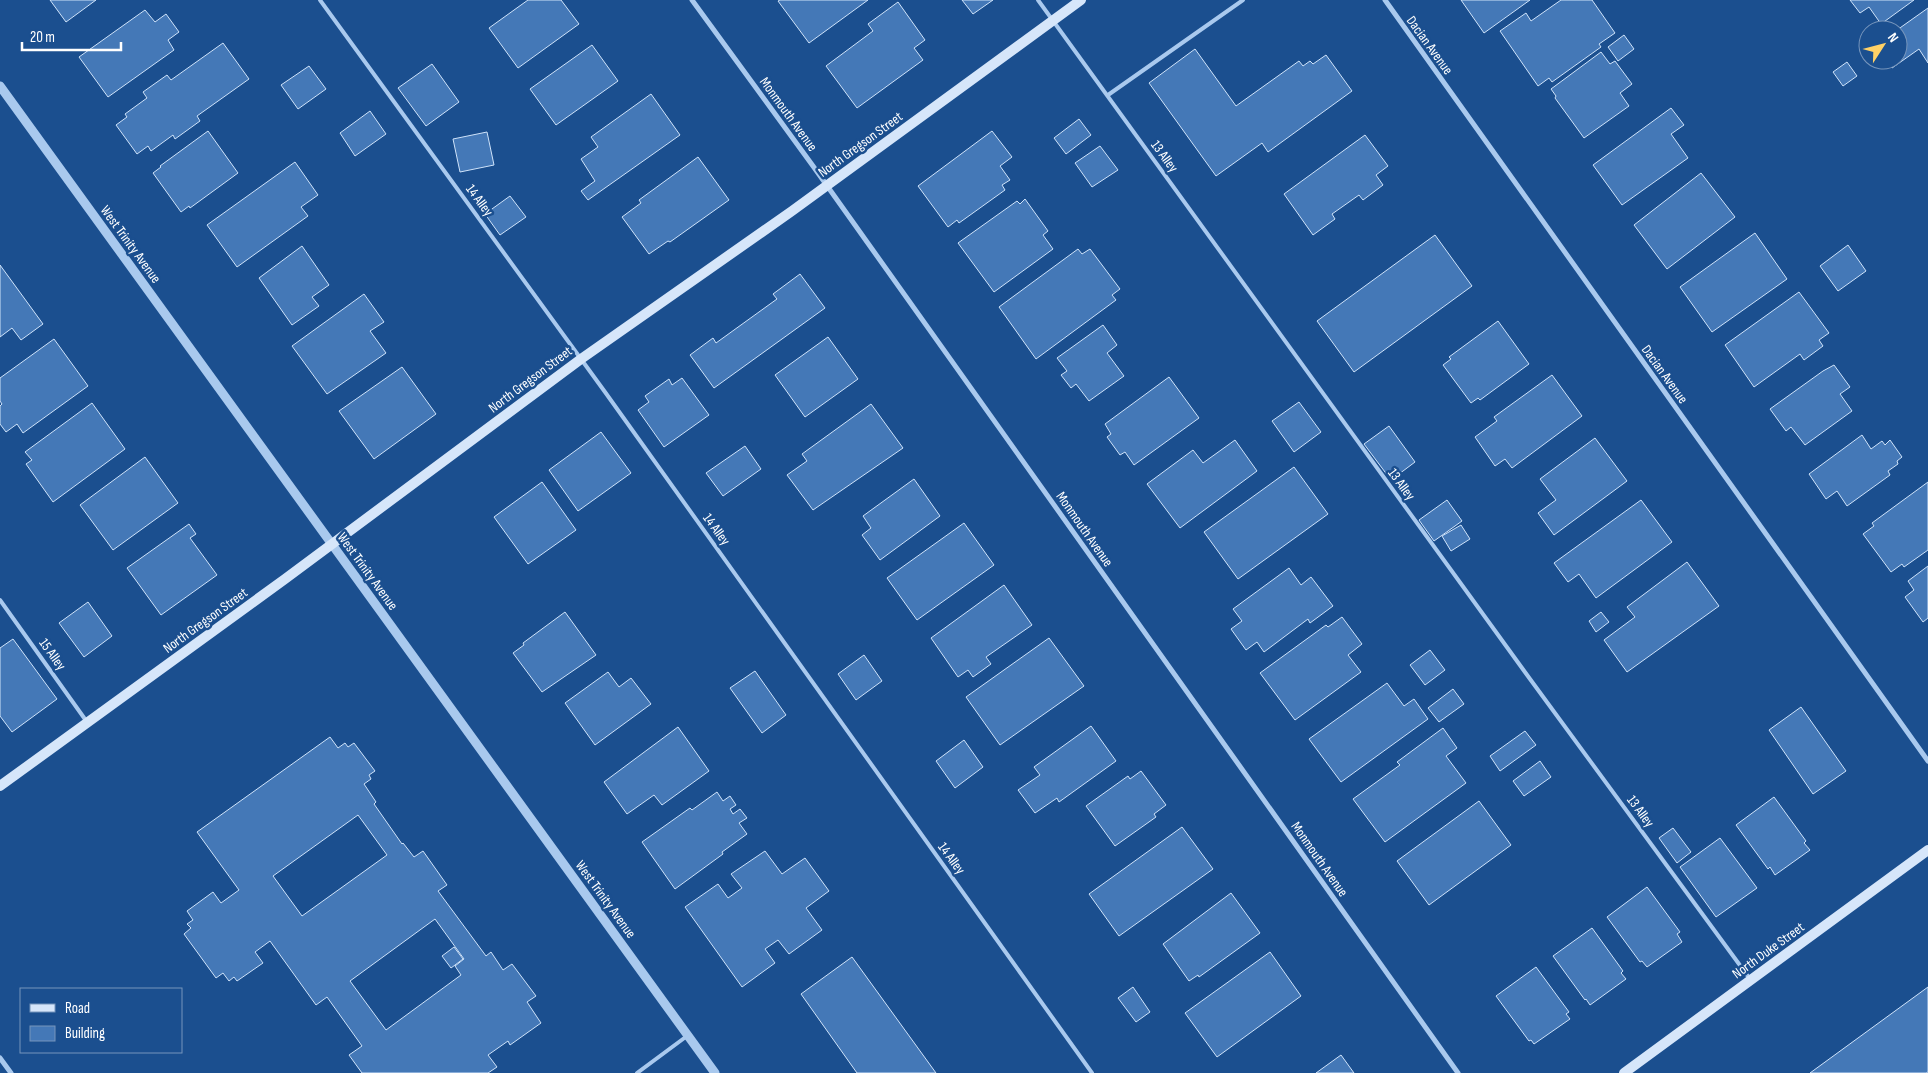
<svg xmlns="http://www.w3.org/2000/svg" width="1928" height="1073" viewBox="0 0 1928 1073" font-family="'Sofia Sans Condensed',sans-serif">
  <rect width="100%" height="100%" fill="#1b4f8f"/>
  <g fill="#4478b7" stroke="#cfe3fa" fill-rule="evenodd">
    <path d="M50,0H96L66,22Z"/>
    <path d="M528,0H561L579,24L518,68L489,28Z"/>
    <path d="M780,0H868L809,43L778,1Z"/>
    <path d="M962,0H993L973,14Z"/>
    <path d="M1461,0H1530L1484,33Z"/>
    <path d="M1561,0H1592L1615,33L1599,44L1601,47L1552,82L1549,78L1538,86L1500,31L1526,13L1531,21Z"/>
    <path d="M1850,0H1914L1881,24L1869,7L1860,13Z"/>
    <path d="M898,2L925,40L914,48L923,60L857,108L826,66L873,31L868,24Z"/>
    <path d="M1928,8V63L1919,49L1892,68L1886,60H1898L1897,30Z"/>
    <path d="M145,10L155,22L166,14L179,32L168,40L174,50L108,97L79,57Z"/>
    <path d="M1624,35L1634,49L1618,61L1608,47Z"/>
    <path d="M223,43L249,79L197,116L200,121L175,139L173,135L151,151L148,146L137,154L116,125L127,117L125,114L147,98L143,92L167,75L171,80Z"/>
    <path d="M592,45L618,81L556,125L530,89Z"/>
    <path d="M1195,49L1236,106L1299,61L1303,66L1310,61L1313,64L1326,55L1352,91L1268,152L1262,143L1216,176L1149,83Z"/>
    <path d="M1601,52L1610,64L1615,61L1632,84L1620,93L1629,106L1584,138L1555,98L1556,96L1551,89Z"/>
    <path d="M1847,62L1857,76L1843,86L1833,72Z"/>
    <path d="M432,64L459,102L426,126L398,88Z"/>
    <path d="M309,66L326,89L298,109L281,85Z"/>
    <path d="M651,94L680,135L588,200L581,191L595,181L581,159L598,147L591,137Z"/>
    <path d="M1671,108L1684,125L1671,134L1688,158L1622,205L1593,165Z"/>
    <path d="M370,111L386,134L355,156L340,133Z"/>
    <path d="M1079,119L1091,135L1066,154L1054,138Z"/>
    <path d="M208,131L238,173L190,208L189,206L181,212L153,173L161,167L160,166Z"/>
    <path d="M992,131L1012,157L1000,166L1010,180L1002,185L1005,190L959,223L957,220L948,227L918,186Z"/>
    <path d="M487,132L494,165L460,172L453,139Z"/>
    <path d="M1365,135L1388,166L1376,175L1383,185L1363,200L1359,195L1332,214L1335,219L1313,235L1284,194Z"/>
    <path d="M1100,146L1118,170L1092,187L1075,163Z"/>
    <path d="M698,157L729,200L670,242L668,241L649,254L622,217L641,203L639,200Z"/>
    <path d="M295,162L318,195L301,207L308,216L237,267L207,225Z"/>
    <path d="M1701,173L1735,217L1667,269L1634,225Z"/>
    <path d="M510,196L526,217L500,235L485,214Z"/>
    <path d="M1025,199L1048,231L1043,235L1053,249L994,292L958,243L1017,201L1020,204Z"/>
    <path d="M1755,233L1787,279L1712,332L1680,287Z"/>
    <path d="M1435,235L1472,286L1354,372L1317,321Z"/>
    <path d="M1848,245L1866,271L1838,291L1820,266Z"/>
    <path d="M302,246L329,285L312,297L319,306L292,325L259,278Z"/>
    <path d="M1078,249L1082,254L1090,249L1120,289L1112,295L1116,300L1036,359L999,307Z"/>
    <path d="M0,265L43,324L21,340L12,328L0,337Z"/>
    <path d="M800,274L825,308L714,388L690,355L713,338L716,343L777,299L773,294Z"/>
    <path d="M1799,292L1829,333L1819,340L1823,346L1804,360L1800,354L1754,387L1725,345Z"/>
    <path d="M364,294L384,322L370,331L386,353L327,394L292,346Z"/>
    <path d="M1498,321L1529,364L1480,400L1478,398L1471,403L1443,365L1451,359L1449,357Z"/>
    <path d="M1103,325L1117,345L1107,353L1124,376L1089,401L1076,384L1071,388L1061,375L1067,371L1057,358Z"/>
    <path d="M828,337L858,379L805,417L775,375Z"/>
    <path d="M54,339L88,386L23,433L17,424L6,432L0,424V406L2,404L0,401V378Z"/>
    <path d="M1834,365L1850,387L1840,394L1852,411L1805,445L1791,427L1786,431L1770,409L1823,371Z"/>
    <path d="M402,367L436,414L374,459L339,411Z"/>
    <path d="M1552,375L1582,416L1512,468L1505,459L1495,466L1475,437L1497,421L1494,417Z"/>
    <path d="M1169,377L1199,418L1134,465L1125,452L1120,455L1107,437L1111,434L1105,424Z"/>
    <path d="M682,378L709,415L664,447L638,410L649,402L645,396L669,379L672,385Z"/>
    <path d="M1299,402L1321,432L1294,452L1272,421Z"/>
    <path d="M92,403L125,449L53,502L26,464L32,460L25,452Z"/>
    <path d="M871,404L903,448L813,510L787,475L807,461L802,454Z"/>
    <path d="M1389,426L1415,462L1391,480L1364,444Z"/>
    <path d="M601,432L631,473L578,511L549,470Z"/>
    <path d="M1862,435L1871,449L1882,441L1885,445L1890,440L1902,457L1897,461L1898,464L1888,471L1890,475L1847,506L1837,491L1826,499L1809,474Z"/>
    <path d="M1595,438L1627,481L1554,535L1538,513L1556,500L1540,479Z"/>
    <path d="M1235,440L1257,471L1180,528L1147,484L1193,450L1203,463Z"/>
    <path d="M745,446L761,469L723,496L706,473Z"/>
    <path d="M145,457L178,503L113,550L80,505Z"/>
    <path d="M1294,467L1328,514L1238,579L1204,532Z"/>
    <path d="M914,479L940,516L880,560L862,535L871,528L863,516Z"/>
    <path d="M542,482L576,530L528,564L494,517Z"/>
    <path d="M1928,482V550L1904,567L1902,564L1891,572L1863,534L1874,526L1872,523Z"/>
    <path d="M1447,500L1462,521L1434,541L1419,520Z"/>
    <path d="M1641,500L1672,542L1596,598L1579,574L1568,582L1554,563Z"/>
    <path d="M964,523L994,565L917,620L887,578Z"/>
    <path d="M189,524L196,534L190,538L217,575L161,615L127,568Z"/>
    <path d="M1461,525L1470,539L1451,551L1442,536Z"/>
    <path d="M1687,562L1719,606L1627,672L1604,640L1635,617L1627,607Z"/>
    <path d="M1928,566V618L1923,622L1905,597L1914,590L1908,581Z"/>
    <path d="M1289,568L1301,585L1311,577L1333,606L1310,623L1308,619L1264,652L1257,642L1246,650L1231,629L1242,621L1233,609Z"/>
    <path d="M1004,585L1032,625L986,657L991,664L973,677L968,670L958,677L931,638Z"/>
    <path d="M88,602L112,636L84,657L59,623Z"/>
    <path d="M565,612L596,655L542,692L513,653L524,645L523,643Z"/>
    <path d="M1601,612L1609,622L1596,632L1589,621Z"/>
    <path d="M1342,617L1362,644L1348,655L1361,672L1295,720L1260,673L1326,625L1328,627Z"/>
    <path d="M1049,638L1084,686L1000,745L966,697Z"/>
    <path d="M13,639L57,699L12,732L0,716V648Z"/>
    <path d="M1430,650L1445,670L1425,685L1410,665Z"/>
    <path d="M864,655L882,681L856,700L838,674Z"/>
    <path d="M755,671L786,715L762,733L730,688Z"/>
    <path d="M608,672L619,687L631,678L651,704L595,745L565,703Z"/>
    <path d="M1387,683L1404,706L1414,699L1428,719L1341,782L1309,739Z"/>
    <path d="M1453,689L1464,704L1439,722L1428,708Z"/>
    <path d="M1801,707L1846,771L1813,794L1769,730Z"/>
    <path d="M1091,726L1116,761L1059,802L1057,798L1035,813L1018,790L1040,775L1034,767Z"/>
    <path d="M678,727L709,771L662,805L654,795L627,814L604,782Z"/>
    <path d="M1443,728L1457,748L1446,756L1466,783L1385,842L1353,799L1400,765L1397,762Z"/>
    <path d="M1525,731L1536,745L1500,771L1490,756Z"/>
    <path d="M330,737L338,748L345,743L348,747L354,743L375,771L369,775L371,779L364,784L376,802L374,804L402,844L403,843L414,857L423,851L447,885L438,891L486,956L491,952L503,970L512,964L536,996L527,1002L541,1023L510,1045L508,1041L488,1055L497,1067L488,1073H362L349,1055L362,1046L327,997L316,1005L270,941L255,952L263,963L237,981L234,977L229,981L223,973L216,978L184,934L191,928L187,924L193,920L187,911L213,892L221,903L239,890L197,832ZM358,815L387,855L302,916L273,876ZM435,919L464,959L455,966L461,975L386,1030L350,981Z"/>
    <path d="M964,740L983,767L955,788L936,761Z"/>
    <path d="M1540,761L1551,777L1524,796L1513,781Z"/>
    <path d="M1141,771L1166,805L1154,814L1156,817L1115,846L1086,806L1128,776L1130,779Z"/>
    <path d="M717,792L723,801L730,796L736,805L730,809L733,814L740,809L747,818L739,823L747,834L722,852L723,854L675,889L642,842L690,808L692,810Z"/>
    <path d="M1774,797L1806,841L1804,843L1810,850L1775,875L1770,867L1768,869L1736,825Z"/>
    <path d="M1479,801L1511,845L1429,905L1397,861Z"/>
    <path d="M1182,827L1213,869L1119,936L1089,894Z"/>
    <path d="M1673,828L1691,852L1677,863L1659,838Z"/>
    <path d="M1720,838L1757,888L1716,917L1680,867Z"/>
    <path d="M765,851L782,874L805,858L829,891L806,908L822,930L789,954L778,940L765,949L775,963L742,987L685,907L718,884L728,898L742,888L731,874Z"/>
    <path d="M1647,887L1680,932L1677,934L1682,942L1647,967L1642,961L1640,962L1607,917Z"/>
    <path d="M1231,893L1260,933L1199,977L1198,975L1189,981L1163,944Z"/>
    <path d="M1592,928L1623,971L1621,973L1626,979L1590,1005L1586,999L1585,1000L1553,956Z"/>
    <path d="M454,947L463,959L451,968L442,956Z"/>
    <path d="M1270,952L1301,996L1217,1057L1185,1013Z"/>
    <path d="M852,957L936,1073H857L801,994Z"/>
    <path d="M1536,967L1569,1012L1566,1014L1570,1019L1534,1044L1531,1040L1529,1041L1496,996Z"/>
    <path d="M1133,987L1150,1012L1136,1022L1118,998Z"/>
    <path d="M1928,987V1072L1926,1073H1810Z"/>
    <path d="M1341,1055L1354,1073H1316Z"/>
  </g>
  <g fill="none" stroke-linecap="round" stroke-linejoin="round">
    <g stroke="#a9c9ee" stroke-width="4">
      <path d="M320,0L605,392L1092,1073"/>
      <path d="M1038,0L1530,679L1750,979"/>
      <path d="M1108,95L1243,0"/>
      <path d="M0,600L87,722"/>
      <path d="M637,1073L687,1036"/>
    </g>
    <g stroke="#a9c9ee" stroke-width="5">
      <path d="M692,0L813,166L1458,1073"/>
      <path d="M1385,0L1928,761"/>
      <path d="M0,1058L11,1073"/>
    </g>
    <path stroke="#a9c9ee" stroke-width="9" d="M0,86L715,1073"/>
    <g stroke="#d6e6fa" stroke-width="10">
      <path d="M0,786L285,579L581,359L792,211L1081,0"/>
      <path d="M1624,1073L1928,850"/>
    </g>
  </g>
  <g text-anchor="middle" stroke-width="5" stroke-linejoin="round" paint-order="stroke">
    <g font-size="14" fill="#fff" stroke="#1b4f8f">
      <text transform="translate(1430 45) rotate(54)" y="5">Dacian Avenue</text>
      <text transform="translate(789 114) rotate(54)" y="5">Monmouth Avenue</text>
      <text transform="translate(860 144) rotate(-36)" y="5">North Gregson Street</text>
      <text transform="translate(1165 156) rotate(54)" y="5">13 Alley</text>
      <text transform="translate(480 200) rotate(54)" y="5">14 Alley</text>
      <text transform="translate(131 244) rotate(54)" y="5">West Trinity Avenue</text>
      <text transform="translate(1665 374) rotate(54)" y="5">Dacian Avenue</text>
      <text transform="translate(530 379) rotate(-37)" y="5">North Gregson Street</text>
      <text transform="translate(1402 484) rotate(54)" y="5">13 Alley</text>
      <text transform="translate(717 529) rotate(54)" y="5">14 Alley</text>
      <text transform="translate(1085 529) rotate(55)" y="5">Monmouth Avenue</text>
      <text transform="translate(368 571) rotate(54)" y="5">West Trinity Avenue</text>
      <text transform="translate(205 620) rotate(-36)" y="5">North Gregson Street</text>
      <text transform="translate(53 654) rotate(54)" y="5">15 Alley</text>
      <text transform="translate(1641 811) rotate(54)" y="5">13 Alley</text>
      <text transform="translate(952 858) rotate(54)" y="5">14 Alley</text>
      <text transform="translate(1320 859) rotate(55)" y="5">Monmouth Avenue</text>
      <text transform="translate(606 899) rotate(54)" y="5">West Trinity Avenue</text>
      <text transform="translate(1768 950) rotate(-36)" y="5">North Duke Street</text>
    </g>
  </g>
  <rect x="20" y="988" width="162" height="65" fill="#1b4f8f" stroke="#7695bc"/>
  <rect x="30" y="1004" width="25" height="8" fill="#d6e6fa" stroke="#7695bc"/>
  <text x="65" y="1013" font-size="15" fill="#ffffff">Road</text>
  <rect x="30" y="1026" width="25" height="15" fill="#4478b7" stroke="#7695bc"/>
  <text x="65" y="1038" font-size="15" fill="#ffffff">Building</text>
  <g transform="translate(1883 45) rotate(54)"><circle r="24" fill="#1b4f8f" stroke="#7695bc"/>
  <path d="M0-4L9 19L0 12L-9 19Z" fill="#ffd166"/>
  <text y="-8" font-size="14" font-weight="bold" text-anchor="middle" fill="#ffffff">N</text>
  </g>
  <path d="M22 42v8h99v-8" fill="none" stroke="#ffffff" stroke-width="2.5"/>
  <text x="30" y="42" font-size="15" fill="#ffffff" stroke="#1b4f8f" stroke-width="4" paint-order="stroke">20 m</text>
</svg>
